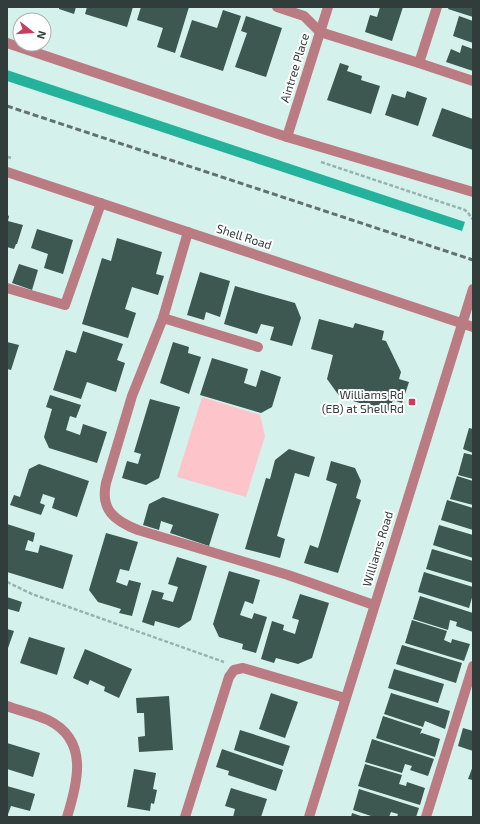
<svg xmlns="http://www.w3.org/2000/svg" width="480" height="824" viewBox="0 0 480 824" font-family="'Exo 2',sans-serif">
  <rect width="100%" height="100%" fill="#d4f2eb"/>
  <path fill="#fdc4c9" d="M202,397L260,415L265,436L246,497L177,477Z"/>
  <path fill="#25b29d" d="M7,70L465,222L462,231L7,81Z"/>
  <g fill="#3d5751">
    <path d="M59,7H76L74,14L59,9Z"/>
    <path d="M87,7H133L127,27L85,14Z"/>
    <path d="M141,7H189L175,53L157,47L163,28L137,20Z"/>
    <path d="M380,7H403L392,41L365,32L370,15L377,17Z"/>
    <path d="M449,7H473V17L448,9Z"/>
    <path d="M223,10L241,16L223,71L180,57L192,20L217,28Z"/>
    <path d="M246,16L282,28L266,77L235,67L247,33L241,31Z"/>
    <path d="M459,16L473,21V43L453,36Z"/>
    <path d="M462,45L473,49V71L446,62L451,49L460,53Z"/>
    <path d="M340,63L349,66L347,71L362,76L361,80L380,86L371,114L327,100Z"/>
    <path d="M407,91L427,98L418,126L385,115L392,94L405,98Z"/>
    <path d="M442,108L473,119V150L432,136Z"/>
    <path d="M7,215L9,216L8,221L23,225L17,244H16L14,249L7,247Z"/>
    <path d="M37,229L73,240L63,274L44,268L48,254L31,248Z"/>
    <path d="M117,238L162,252L156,274L164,276L158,295L132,287L125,309L136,313L128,338L82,324L102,258L111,261Z"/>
    <path d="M19,264L38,270L32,290L12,283Z"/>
    <path d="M200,272L230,281L220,317L206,312L204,320L187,315Z"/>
    <path d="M235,286L295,303L301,318L292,346L270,340L274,327L261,324L257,334L224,324Z"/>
    <path d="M319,319L353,328L355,323L384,331L382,340L386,341L401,372L399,379L409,382L402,403L393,400L389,412L340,397L327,379L333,355L311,349Z"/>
    <path d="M83,331L123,344L117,360L125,363L116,392L87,382L81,399L53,390L66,350L76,353Z"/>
    <path d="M7,342L19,345L11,370L7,369Z"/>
    <path d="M173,342L189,347L188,353L201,357L189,394L160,383Z"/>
    <path d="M212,358L248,369L244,383L256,387L261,370L281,377L272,407L261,413L200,395Z"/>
    <path d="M50,395L81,405L76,418L70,416L66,430L80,435L83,424L107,432L97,463L49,448L44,437L52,409L46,407Z"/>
    <path d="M150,399L180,407L159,478L146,485L122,478L127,461L138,464L141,454L134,452Z"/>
    <path d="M469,428L473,429V453L463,449Z"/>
    <path d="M289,449L315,457L309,477L295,473L277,536L285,539L280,558L245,549L266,478L270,479L275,460Z"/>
    <path d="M464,453L473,455V479L458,475Z"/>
    <path d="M331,461L355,468L361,481L356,498L361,500L338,573L304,563L310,545L318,548L337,484L326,480Z"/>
    <path d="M39,464L89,481L77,517L52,508L55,498L43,494L40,503L45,505L41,515L10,505L14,495L20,497L29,469Z"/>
    <path d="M457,476L473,481V505L450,499Z"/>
    <path d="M163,497L219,514L209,546L170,533L173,525L161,521L159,530L143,525L149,504Z"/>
    <path d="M447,500L473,508V530L441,520Z"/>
    <path d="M7,524L35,533L33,542L28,540L25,550L38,553L40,545L73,555L63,589L7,572Z"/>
    <path d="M439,525L473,535V558L433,545Z"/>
    <path d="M106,533L138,542L129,571L120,569L116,582L127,586L129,580L141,583L132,616L119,613L121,609L98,602L89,590Z"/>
    <path d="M432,549L473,561V583L426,569Z"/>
    <path d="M177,557L207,566L191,620L179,628L155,621L154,626L142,622L152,590L164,593L162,599L173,602L178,587L168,584Z"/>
    <path d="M229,571L260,580L253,604L245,601L240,615L252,619L254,613L267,617L256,653L242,649L243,644L219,637L213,624Z"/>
    <path d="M424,572L473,587V594L469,608L418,592Z"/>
    <path d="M300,594L329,603L312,658L298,664L276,658L274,663L261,659L272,621L284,625L283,630L295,634L299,620L292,618Z"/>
    <path d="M420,596L473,613V632L456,626L457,622L450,620L448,630L413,619Z"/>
    <path d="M7,597L22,602L19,612L8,609L7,612Z"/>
    <path d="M412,620L447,631L444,640L451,643L452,639L470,644L464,661L405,643Z"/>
    <path d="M7,629L14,631L7,651Z"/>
    <path d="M29,637L65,648L57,675L20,663Z"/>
    <path d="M402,645L462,663L456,683L396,664Z"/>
    <path d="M85,649L132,669L119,698L104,691L105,687L90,680L88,685L73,678Z"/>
    <path d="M394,669L444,684L438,703L388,688Z"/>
    <path d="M271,693L298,702L285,738L259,729Z"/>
    <path d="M391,693L450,711L445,729L425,721L423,727L384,714Z"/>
    <path d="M169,696L173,750L139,752L138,737L145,736L144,713H137L136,698Z"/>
    <path d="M383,716L422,729L420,734L422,733L440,739L435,757L376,738Z"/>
    <path d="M463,728L473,731V751L458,746Z"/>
    <path d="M240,730L290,746L283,766L234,750Z"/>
    <path d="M372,739L434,759L428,776L410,770L412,766L405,764L402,773L365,762Z"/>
    <path d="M7,743L40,753L33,777L7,769Z"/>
    <path d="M222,749L283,770L276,791L228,775L229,771L216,767Z"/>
    <path d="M365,764L402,775L399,784L406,786L407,782L425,788L420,805L358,786Z"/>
    <path d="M473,766V780L468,779Z"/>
    <path d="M134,769L156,773L153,789L157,790L154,804L151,803L150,811L127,807Z"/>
    <path d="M7,786L35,794L30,811L11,806L7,817Z"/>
    <path d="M231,788L267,799L261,817H233L235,809L225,806Z"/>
    <path d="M359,789L419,808L416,817H397L398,814L391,812L389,817H374L353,810Z"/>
    <path d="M352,813L364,817H351Z"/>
  </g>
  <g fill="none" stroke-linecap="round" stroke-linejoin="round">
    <g stroke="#9ab2ac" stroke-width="2.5" stroke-dasharray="4 2" stroke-linecap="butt">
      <path d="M7,157L13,158"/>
      <path d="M321,162L465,210L469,214L471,218L473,219"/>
      <path d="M7,582L32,594L224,662"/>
    </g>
    <g stroke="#ba7b82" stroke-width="10">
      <path d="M277,7L304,16L320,32L419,63L473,81"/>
      <path d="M7,43L287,137L473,192"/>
      <path d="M419,63L437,7"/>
      <path d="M287,137L328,7"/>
      <path d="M7,172L473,327"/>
      <path d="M188,232L163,318L132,396L106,483C100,510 115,521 138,530L288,575L374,605"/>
      <path d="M7,288L65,305L101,203"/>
      <path d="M163,318L258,347"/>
      <path d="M7,706C20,711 35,714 48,720C89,740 78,782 67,817"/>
      <path d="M185,817L229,677L234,670L243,668L345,698"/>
      <path d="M309,817L473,289"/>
      <path d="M426,817L473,666"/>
    </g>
    <path stroke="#61726e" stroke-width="3" stroke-dasharray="6 3" stroke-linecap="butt" d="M7,106L473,260"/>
  </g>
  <rect fill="#cb3c5c" stroke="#fff" stroke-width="1.5" x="408" y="398" width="8" height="8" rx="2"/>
  <g text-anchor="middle" stroke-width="4" stroke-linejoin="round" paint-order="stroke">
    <g font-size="12" fill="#313d3a" stroke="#fff">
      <text transform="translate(295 68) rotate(-73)" y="4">Aintree Place</text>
      <text transform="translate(244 237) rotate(18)" y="4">Shell Road</text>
      <text transform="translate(378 549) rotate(-73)" y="4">Williams Road</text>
    </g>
    <g font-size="12" fill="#313d3a" stroke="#fff" text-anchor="end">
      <text x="404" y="399">Williams Rd<tspan x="404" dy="14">(EB) at Shell Rd</tspan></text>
    </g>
  </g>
  <rect width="480" height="824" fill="none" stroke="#313d3a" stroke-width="16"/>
  <g transform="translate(32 32) rotate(107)"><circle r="19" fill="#ffffff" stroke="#adb1b0"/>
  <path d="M0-3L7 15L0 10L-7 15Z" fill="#cb3c5c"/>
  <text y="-6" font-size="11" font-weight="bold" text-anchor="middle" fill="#313d3a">N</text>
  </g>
</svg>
